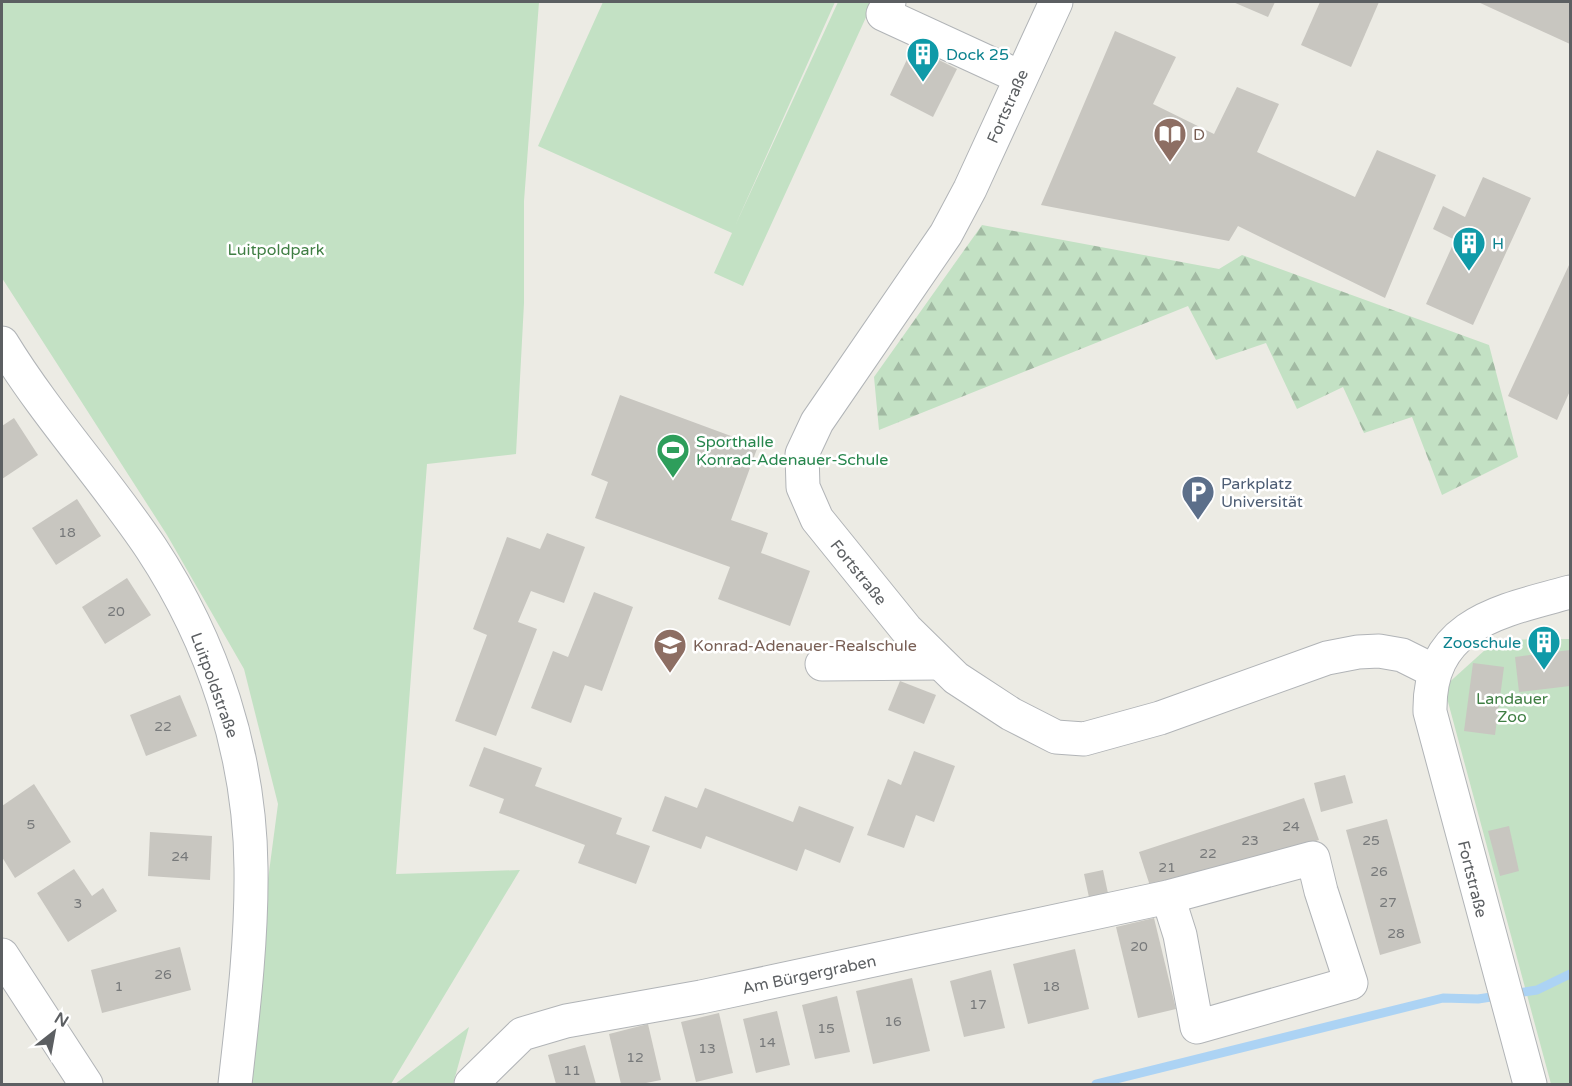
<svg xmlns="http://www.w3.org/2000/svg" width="1572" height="1086" viewBox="0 0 1572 1086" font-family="'Varela Round',sans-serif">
  <defs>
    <pattern id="forest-firs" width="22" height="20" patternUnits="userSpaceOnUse" patternTransform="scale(1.5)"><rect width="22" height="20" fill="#c3e1c4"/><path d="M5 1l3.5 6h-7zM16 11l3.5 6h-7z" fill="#a2baa3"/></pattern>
  </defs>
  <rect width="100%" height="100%" fill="#ecebe4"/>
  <g fill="#c3e1c4">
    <path d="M2,2H539L524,201V303L516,454L427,464L396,874L520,870L391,1084H241L278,804L244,669L167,535L2,278Z"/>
    <path d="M603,2H835L735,226L838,2H873L743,286L714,273L732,233L538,146Z"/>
    <path d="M1570,639V1084H1551L1444,687L1496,640Z"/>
    <path d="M469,1027L453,1084H395Z"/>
  </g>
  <path fill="url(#forest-firs)" d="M982,225L1219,269L1242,255L1489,345L1518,457L1442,495L1412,417L1364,433L1343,387L1297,409L1266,343L1216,360L1188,306L879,430L874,377Z"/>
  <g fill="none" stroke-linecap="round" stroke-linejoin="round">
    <path stroke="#acd3f4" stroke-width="9" d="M1096,1084L1443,998L1478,999L1537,990L1570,974"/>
  </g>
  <g fill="#c8c6c0">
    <path d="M1233,2H1275L1268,17Z"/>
    <path d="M1320,2H1379L1351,67L1301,45Z"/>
    <path d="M1478,2H1570V44Z"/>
    <path d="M1115,31L1176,57L1153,104L1214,134L1237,87L1279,104L1257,152L1355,197L1377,150L1436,175L1385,298L1238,226L1229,241L1041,205Z"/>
    <path d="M913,47L957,69L933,117L890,95Z"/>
    <path d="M1483,177L1531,198L1473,325L1426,304L1455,240L1433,229L1443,206L1465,217Z"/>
    <path d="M1569,265L1570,391L1557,420L1508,396Z"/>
    <path d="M620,395L758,446L731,520L768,533L761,553L810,571L790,626L718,599L730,567L595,518L608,482L591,475Z"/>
    <path d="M14,418L38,455L2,479V426Z"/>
    <path d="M77,499L101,536L56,565L32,528Z"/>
    <path d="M547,533L585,547L564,603L531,591L518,622L537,629L496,736L455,721L487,635L473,629L507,537L540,549Z"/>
    <path d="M127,578L151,615L105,644L82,607Z"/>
    <path d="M594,592L633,607L602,691L585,685L571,723L531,708L553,651L568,657Z"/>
    <path d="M1570,650V686L1519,692L1515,657Z"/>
    <path d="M1473,663L1504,667L1495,735L1464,731Z"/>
    <path d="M900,681L936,695L924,724L888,710Z"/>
    <path d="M180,695L197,736L146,756L130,715Z"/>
    <path d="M484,747L542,768L535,786L622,818L616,834L650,846L636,884L578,863L585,845L499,813L504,799L469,786Z"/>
    <path d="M914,751L955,766L934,822L916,815L904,848L867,835L888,779L901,785Z"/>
    <path d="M1345,775L1353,803L1321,812L1314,783Z"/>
    <path d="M34,784L71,842L15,878L2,857V806Z"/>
    <path d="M705,788L793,822L799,806L854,827L840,863L805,849L797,871L706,836L701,849L652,831L665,796L697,808Z"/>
    <path d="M1304,798L1319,840L1153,895L1139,852Z"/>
    <path d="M1387,819L1421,943L1380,955L1346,830Z"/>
    <path d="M1509,826L1519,871L1500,876L1488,831Z"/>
    <path d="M150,832L212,836L210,880L148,876Z"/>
    <path d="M74,869L92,896L103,888L117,911L68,942L37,893Z"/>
    <path d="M1103,870L1109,898L1090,902L1084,874Z"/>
    <path d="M1154,918L1176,1009L1138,1018L1116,927Z"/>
    <path d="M180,947L191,990L102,1013L91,970Z"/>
    <path d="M1075,949L1089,1009L1028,1024L1013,964Z"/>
    <path d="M991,970L1005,1028L964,1037L950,981Z"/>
    <path d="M912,978L930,1051L873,1064L856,991Z"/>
    <path d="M837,996L850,1052L815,1059L802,1005Z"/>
    <path d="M777,1011L790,1065L756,1073L743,1019Z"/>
    <path d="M719,1013L733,1073L696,1082L681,1022Z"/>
    <path d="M648,1024L661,1080L641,1084H621L609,1034Z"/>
    <path d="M585,1045L596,1084H556L548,1055Z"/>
  </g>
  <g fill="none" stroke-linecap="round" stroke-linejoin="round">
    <g stroke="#b1b4b7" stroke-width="35">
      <g id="minor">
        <path d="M889,2L883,14L1020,77"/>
        <path d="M1056,2L970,189L946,234L817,422L802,454L803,487L817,519L906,629L956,678L1011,714L1056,737L1084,739L1160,718L1327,658L1358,652L1379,651L1402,655L1434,671"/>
        <path d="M2,343C46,415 104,478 151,548C213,642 250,754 251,868C252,939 243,1013 235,1084"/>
        <path d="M822,664L940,663"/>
        <path d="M2,955L86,1084"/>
        <path d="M471,1084L522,1034L566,1021L701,997L1168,897L1313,858L1321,891L1351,983L1197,1027L1180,935L1168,897"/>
        <path d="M1530,1084L1430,712C1428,623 1501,611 1570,592"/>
      </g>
    </g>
    <use href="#minor" stroke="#fff" stroke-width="33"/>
  </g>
  <defs>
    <g id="building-pin" transform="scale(1.725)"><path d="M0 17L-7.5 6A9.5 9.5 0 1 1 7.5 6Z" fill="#0f9aa8" stroke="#fff"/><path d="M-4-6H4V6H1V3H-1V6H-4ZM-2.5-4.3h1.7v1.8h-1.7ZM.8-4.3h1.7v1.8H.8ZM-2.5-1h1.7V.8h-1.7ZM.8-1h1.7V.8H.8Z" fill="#fff"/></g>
    <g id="library-pin" transform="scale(1.725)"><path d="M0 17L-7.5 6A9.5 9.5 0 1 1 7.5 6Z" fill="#8d6e63" stroke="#fff"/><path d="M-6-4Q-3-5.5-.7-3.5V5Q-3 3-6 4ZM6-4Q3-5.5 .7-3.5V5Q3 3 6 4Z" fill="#fff"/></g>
    <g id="stadium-pin" transform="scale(1.725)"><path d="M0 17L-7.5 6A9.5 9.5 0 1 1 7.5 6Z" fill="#2e9e5b" stroke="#fff"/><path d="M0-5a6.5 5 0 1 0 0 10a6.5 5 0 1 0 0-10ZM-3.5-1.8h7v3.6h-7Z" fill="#fff"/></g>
    <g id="parking-pin" transform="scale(1.725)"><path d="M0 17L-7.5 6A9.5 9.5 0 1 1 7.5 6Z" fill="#5c6f8a" stroke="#fff"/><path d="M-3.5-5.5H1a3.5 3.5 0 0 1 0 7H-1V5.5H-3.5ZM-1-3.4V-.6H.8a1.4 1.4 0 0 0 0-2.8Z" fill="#fff"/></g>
    <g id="school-pin" transform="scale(1.725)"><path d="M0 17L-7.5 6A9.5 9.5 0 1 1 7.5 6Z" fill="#8d6e63" stroke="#fff"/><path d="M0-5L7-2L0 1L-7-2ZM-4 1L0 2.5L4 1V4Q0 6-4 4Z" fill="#fff"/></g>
  </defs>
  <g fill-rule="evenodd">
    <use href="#building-pin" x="923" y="54"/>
    <use href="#library-pin" x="1170" y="134"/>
    <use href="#building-pin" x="1469" y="243"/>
    <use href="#stadium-pin" x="673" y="450"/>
    <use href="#parking-pin" x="1198" y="492"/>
    <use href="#building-pin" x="1544" y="642"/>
    <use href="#school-pin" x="670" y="645"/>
  </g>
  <g text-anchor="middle" stroke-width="5" stroke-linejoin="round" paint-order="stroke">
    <g font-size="14" fill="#77797a">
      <text x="67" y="537">18</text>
      <text x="116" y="616">20</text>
      <text x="163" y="731">22</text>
      <text x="31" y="829">5</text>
      <text x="1291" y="831">24</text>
      <text x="1250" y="845">23</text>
      <text x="1371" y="845">25</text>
      <text x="1208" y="858">22</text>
      <text x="180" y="861">24</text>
      <text x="1167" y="872">21</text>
      <text x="1379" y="876">26</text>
      <text x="1388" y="907">27</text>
      <text x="78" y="908">3</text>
      <text x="1396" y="938">28</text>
      <text x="1139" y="951">20</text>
      <text x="163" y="979">26</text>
      <text x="119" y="991">1</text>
      <text x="1051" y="991">18</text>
      <text x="978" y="1009">17</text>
      <text x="893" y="1026">16</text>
      <text x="826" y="1033">15</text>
      <text x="767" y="1047">14</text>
      <text x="707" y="1053">13</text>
      <text x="635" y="1062">12</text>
      <text x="572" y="1075">11</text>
    </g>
    <g font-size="16" fill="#0d838f" stroke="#fff" text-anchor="start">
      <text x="946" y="60">Dock 25</text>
      <text x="1492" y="249">H</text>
      <text x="1521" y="648" text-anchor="end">Zooschule</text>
    </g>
    <g font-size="16" fill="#5c5f62" stroke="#fff">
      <text transform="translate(1007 106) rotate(-66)" y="6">Fortstraße</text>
      <text transform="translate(859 572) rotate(51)" y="6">Fortstraße</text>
      <text transform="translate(215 685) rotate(70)" y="6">Luitpoldstraße</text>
      <text transform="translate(1473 879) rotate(76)" y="6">Fortstraße</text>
      <text transform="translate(809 974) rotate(-12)" y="6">Am Bürgergraben</text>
    </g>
    <g font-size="16" fill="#785e54" stroke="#fff" text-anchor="start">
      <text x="1193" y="140">D</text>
      <text x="693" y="651">Konrad-Adenauer-Realschule</text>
    </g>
    <g font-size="16" fill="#3f7e43" stroke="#fff">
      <text x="276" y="255">Luitpoldpark</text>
      <text x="1512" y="704">Landauer<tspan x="1512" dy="18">Zoo</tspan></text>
    </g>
    <g font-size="16" fill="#27864d" stroke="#fff" text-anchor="start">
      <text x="696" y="447">Sporthalle<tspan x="696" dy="18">Konrad-Adenauer-Schule</tspan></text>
    </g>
    <g font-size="16" fill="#4e5e75" stroke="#fff" text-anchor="start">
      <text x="1221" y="489">Parkplatz<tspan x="1221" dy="18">Universität</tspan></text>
    </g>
  </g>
  <rect width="1572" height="1086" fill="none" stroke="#5c5f62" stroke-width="6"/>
  <g transform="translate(54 1032) rotate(31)" stroke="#ffffff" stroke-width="4.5" paint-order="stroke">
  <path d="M0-4.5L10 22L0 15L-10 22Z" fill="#5c5f62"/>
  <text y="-9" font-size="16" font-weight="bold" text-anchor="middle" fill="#5c5f62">N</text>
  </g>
</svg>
